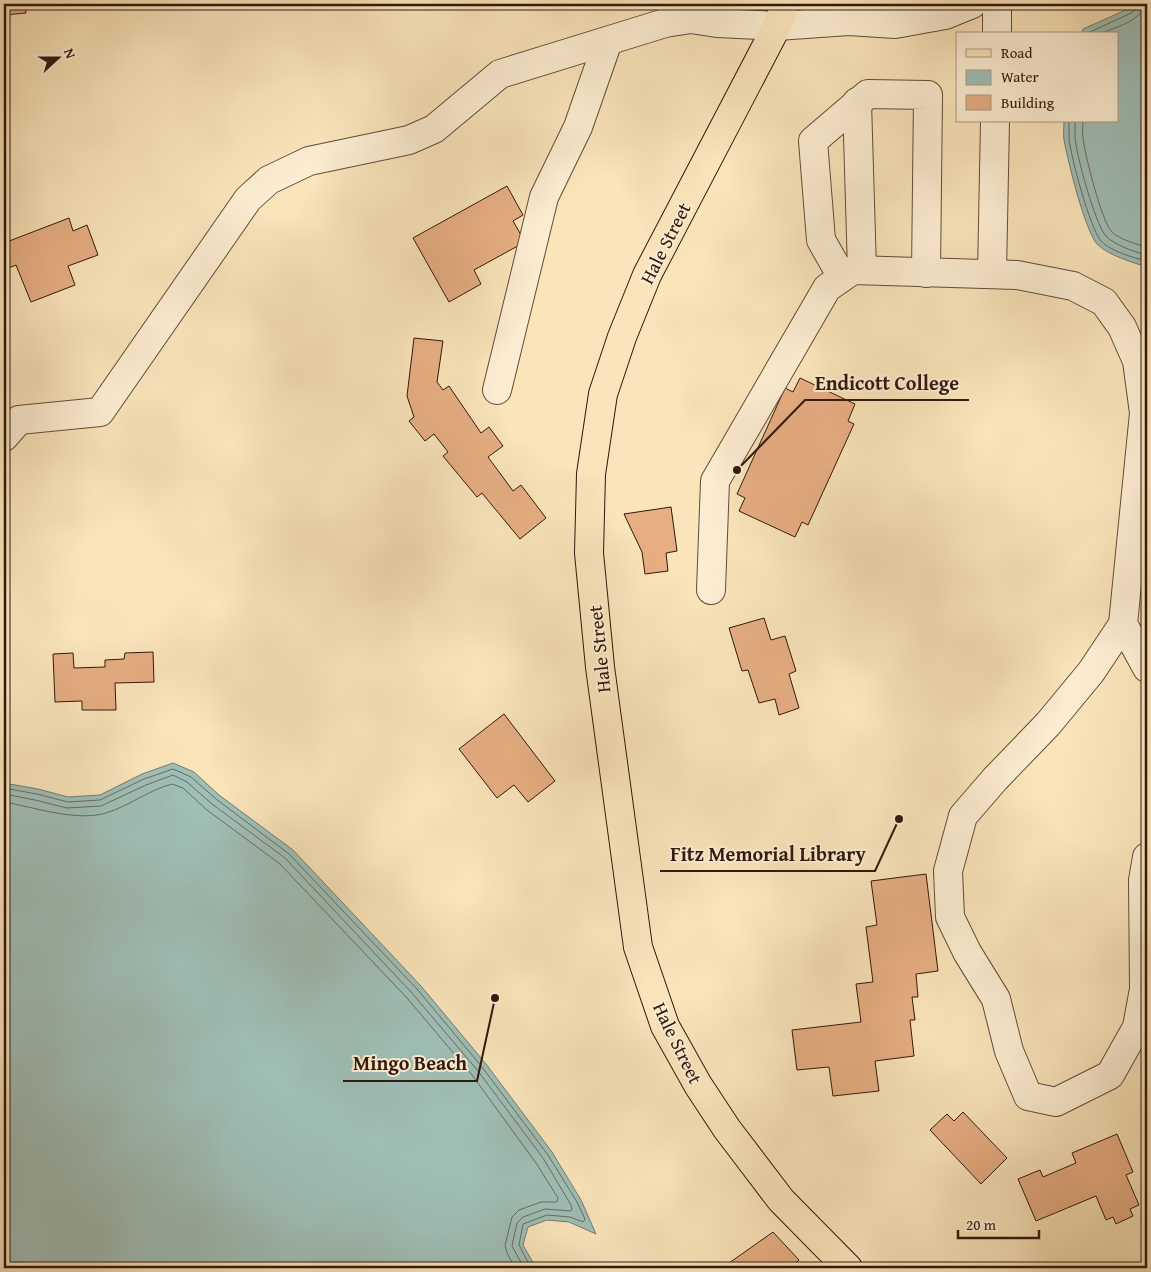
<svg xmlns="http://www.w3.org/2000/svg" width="1151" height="1272" viewBox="0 0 1151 1272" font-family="'Gentium Book Plus',serif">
  <rect width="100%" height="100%" fill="#fae4ba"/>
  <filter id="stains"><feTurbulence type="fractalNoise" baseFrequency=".004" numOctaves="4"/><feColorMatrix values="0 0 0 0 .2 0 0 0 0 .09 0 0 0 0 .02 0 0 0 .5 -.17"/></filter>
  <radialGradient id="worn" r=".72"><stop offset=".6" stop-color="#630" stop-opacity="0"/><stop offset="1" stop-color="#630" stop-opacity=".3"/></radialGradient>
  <g fill="#9fbeb6" stroke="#737c72">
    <path d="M1135,4H1147V267C1134,263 1108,255 1098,245C1085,232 1068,161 1064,140C1063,134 1064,127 1064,121H1117V34H1081L1083,29L1128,9Z"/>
    <path d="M173,763L194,772L219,795L293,850L421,986L486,1064L552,1152L581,1200L596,1234L569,1222L547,1220L528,1227L523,1245L536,1268H4V783L38,789L68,797L100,795L142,774Z"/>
  </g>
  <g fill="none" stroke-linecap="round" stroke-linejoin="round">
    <g stroke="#686b61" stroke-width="1">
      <path d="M1086,34L1131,13L1137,9L1138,4"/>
      <path d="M1099,34C1113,28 1143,21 1144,4"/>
      <path d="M1069,121C1069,126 1069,132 1069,137C1070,155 1090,228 1101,241C1110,251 1134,258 1147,261"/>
      <path d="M1075,121C1075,126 1075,132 1075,137C1076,154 1095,224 1106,236C1114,245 1135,252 1147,255"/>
      <path d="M1083,121C1083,126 1082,132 1083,137C1084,152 1102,223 1112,232C1121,240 1136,244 1147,247"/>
      <path d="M4,788L37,794L68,802L100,800L144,779L173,769L191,777L216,799L289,854L417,989L482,1067L548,1155L577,1202L585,1219L583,1222L570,1217L547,1215L523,1224L519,1245L531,1268"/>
      <path d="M4,794L35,800L67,808L101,806L146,785L173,775L187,782L212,804L285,858L412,993L478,1071L543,1158L571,1205L572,1209L571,1211L545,1209L523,1217L517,1223L512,1246L524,1268"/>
      <path d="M4,802C34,807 76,822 106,813C129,806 149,790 172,784L183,788L207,810L280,864L407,998L472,1075L536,1163L558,1198L557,1202H541L519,1210L512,1217L505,1245L507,1253L515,1268"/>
    </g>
  </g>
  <g fill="#e7ae83" stroke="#31180c">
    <path d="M4,4H25L26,13L4,15Z"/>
    <path d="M507,186L523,215L513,221L525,242L474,270L481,284L449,302L413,238Z"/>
    <path d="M69,218L73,231L87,225L98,255L68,266L75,285L31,302L16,265L4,270V243Z"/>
    <path d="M414,338L443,341L437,382L443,390L449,386L481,433L489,427L503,446L488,457L513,491L521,485L546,518L520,539L482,493L477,497L443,456L448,452L434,434L425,441L409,421L414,417L407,396Z"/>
    <path d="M800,378L855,404L848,421L854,424L808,525L802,522L795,537L739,511L745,498L737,494L785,388L793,392Z"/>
    <path d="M671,507L677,551L666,553L668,571L645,574L642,552L624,514Z"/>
    <path d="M764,618L771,640L785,636L796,671L789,674L799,708L779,715L775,699L759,703L748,670L742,671L729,628Z"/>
    <path d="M153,652L154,682L115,683L116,710H82V701L55,702L53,654L73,653L74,668L105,667V660L124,659L125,653Z"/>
    <path d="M504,714L555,781L528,802L514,785L497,798L459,749Z"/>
    <path d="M926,874L938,971L916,974L918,997H912L915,1020H910L914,1056L875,1061L879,1091L833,1096L829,1067L797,1070L792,1030L861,1022L856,984L873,982L866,927L877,925L871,881Z"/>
    <path d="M1147,1043V1060H1146L1139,1047Z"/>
    <path d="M963,1112L1007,1158L981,1184L930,1130L947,1114L954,1121Z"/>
    <path d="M1117,1134L1133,1172L1126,1175L1139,1205L1130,1209L1133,1216L1116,1224L1113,1217L1106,1220L1096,1196L1036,1221L1018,1179L1040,1170L1043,1177L1076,1163L1072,1153Z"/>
    <path d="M773,1232L799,1260L790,1268H782L779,1265L774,1268H722Z"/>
  </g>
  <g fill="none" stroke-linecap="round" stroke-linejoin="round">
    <g stroke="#634b38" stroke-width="30">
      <g id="minor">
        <path d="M997,34V4"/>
        <path d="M857,102L862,270"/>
        <path d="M992,274L995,121"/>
        <path d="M842,277L821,240L813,141L868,94L928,95L926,273"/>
        <path d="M497,390L544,197L578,127L608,41"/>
        <path d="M4,437L19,420L100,412L248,199L269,180L309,161L409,140L434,129L500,74L665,23L691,19L717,23L777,26L849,21L895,24L945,15L972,4"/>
        <path d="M711,590L715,481L827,288L853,270L1017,275L1073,286L1104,302L1122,327L1137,361L1144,413L1123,624L1091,672L1048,724L995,779L963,816L948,871L950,917L967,952L996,999L1009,1051L1028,1096L1056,1102L1110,1075L1137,1027L1144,989L1143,880L1147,857"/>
        <path d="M1123,624L1147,668"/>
      </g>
    </g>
    <g stroke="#31180c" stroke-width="30">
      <path id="major" d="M785,4L777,26L647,275L622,337L603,394L591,474L589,553L600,667L638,947L665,1026L698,1085L727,1129L781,1200L848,1268"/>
    </g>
    <use href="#minor" stroke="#fcedd2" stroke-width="28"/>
    <use href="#major" stroke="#fae4ba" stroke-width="28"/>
  </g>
  <g text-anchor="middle" stroke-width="4" stroke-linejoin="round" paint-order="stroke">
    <g font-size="19" fill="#31180c" stroke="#fcedd2">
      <text transform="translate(665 243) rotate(-63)" y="7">Hale Street</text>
      <text transform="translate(599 649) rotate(-96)" y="7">Hale Street</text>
      <text transform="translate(678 1043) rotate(64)" y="7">Hale Street</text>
    </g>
  </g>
  <path fill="none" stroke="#31180c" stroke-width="2" d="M737 470L805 400H969M899 819L875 871H660M495 998L477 1081H343"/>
  <g fill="#31180c" stroke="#fcedd2" stroke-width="2">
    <circle cx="737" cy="470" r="5"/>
    <circle cx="899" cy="819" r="5"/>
    <circle cx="495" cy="998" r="5"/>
  </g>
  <g font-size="20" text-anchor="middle" font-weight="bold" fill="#31180c" stroke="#fcedd2" stroke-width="4" stroke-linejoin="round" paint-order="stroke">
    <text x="887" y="390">Endicott College</text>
    <text x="768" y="861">Fitz Memorial Library</text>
    <text x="410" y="1070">Mingo Beach</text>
  </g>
  <rect width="1151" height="1272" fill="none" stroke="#fae4ba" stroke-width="20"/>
  <rect x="5" y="5" width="1141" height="1262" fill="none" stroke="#31180c" stroke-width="2.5"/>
  <rect x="10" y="10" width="1131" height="1252" fill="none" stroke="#31180c"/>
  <rect x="956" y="32" width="162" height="90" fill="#fcedd2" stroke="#ab9883"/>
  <rect x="966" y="49" width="25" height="8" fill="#fae4ba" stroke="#ab9883"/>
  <text x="1001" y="58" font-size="15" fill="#31180c">Road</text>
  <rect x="966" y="70" width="25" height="15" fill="#9fbeb6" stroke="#ab9883"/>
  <text x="1001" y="82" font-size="15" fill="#31180c">Water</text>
  <rect x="966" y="95" width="25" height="15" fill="#e7ae83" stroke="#ab9883"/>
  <text x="1001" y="108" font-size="15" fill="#31180c">Building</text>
  <g transform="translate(58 58) rotate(69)" stroke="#fcedd2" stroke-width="4" paint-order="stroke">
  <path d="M0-4L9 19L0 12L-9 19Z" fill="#31180c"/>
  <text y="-8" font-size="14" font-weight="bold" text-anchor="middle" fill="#31180c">N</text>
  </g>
  <path d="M958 1230v8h81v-8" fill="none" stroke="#31180c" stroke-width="2.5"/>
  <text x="966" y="1230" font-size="15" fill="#31180c" stroke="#fcedd2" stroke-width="4" paint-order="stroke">20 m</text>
  <rect width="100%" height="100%" filter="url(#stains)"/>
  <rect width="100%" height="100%" fill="url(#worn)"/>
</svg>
